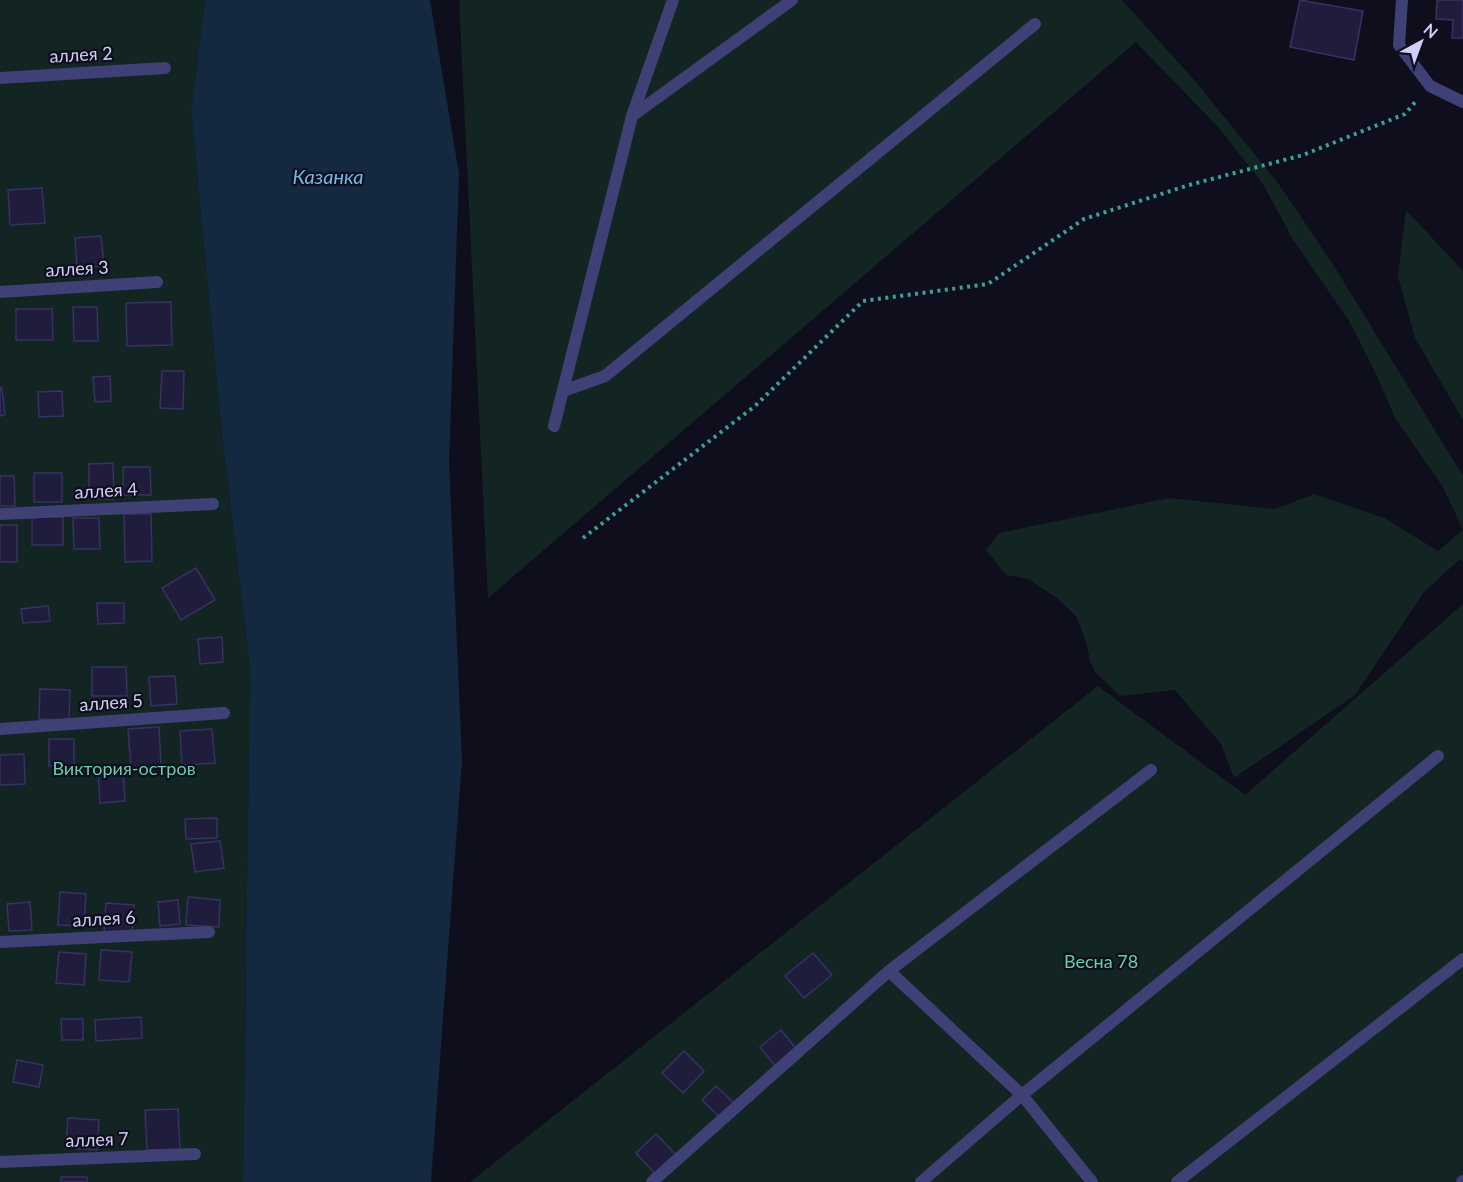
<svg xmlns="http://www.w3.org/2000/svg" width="1463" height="1182" viewBox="0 0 1463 1182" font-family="Lato,sans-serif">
  <rect width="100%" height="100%" fill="#0f0e1c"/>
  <g fill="#122523">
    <path d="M0,0H205L191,110L221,426L250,669L243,1182H0Z"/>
    <path d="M459,0H1122L1195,81L1278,183L1334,266L1463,476V562L1460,559L1424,592L1355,695L1234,778L1221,744L1175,690L1120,696L1096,673L1090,661L1086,641L1076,616L1057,598L1028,579L1006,575L986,550L999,533L1169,498L1275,509L1314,494L1384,518L1438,551L1463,530L1443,487L1395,418L1376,374L1349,321L1292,238L1263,184L1219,128L1136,42L488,598Z"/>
    <path d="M1406,210L1463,271V420L1415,338L1398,277Z"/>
    <path d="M1463,604V1182H470L1098,686L1245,795Z"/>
  </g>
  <path fill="#142840" d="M205,0H430L459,174L449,462L462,760L431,1182H243L250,669L221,426L191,110Z"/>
  <g fill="#201c3b" stroke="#373164" stroke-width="1.5">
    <path d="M1300,0L1363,11L1354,60L1290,47Z"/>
    <path d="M1437,0H1463V38H1452L1453,20L1436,19Z"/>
    <path d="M42,188L45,223L10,225L8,190Z"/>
    <path d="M101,236L104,266L77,268L75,238Z"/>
    <path d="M171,302L172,345L127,346L126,303Z"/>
    <path d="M73,307H97L98,341H74Z"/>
    <path d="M16,309H52L53,340H16Z"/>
    <path d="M162,371H184L183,409L160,408Z"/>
    <path d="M110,376L111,401L95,402L93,377Z"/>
    <path d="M0,388H2L5,415L0,416Z"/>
    <path d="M62,391L63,416L39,417L38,392Z"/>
    <path d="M113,463L114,499H89V464Z"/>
    <path d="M123,467H150L151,495H123Z"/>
    <rect x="34" y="473" width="28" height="29"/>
    <path d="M0,476H14L15,506H0Z"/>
    <path d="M124,514H151L152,561L125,562Z"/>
    <rect x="32" y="517" width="31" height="28"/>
    <path d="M73,518H99L100,549H74Z"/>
    <rect x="0" y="525" width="17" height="37"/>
    <path d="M196,568L215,600L181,620L162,588Z"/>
    <path d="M97,603H124V623L98,624Z"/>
    <path d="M48,606L50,621L23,623L21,609Z"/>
    <path d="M222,637L223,662L200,664L198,639Z"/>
    <path d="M92,667H126L127,696H92Z"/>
    <path d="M175,676L177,704L151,706L149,677Z"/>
    <path d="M40,689L70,690L69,720L39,719Z"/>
    <path d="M159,727L161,766L131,768L128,729Z"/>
    <path d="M212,729L215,763L182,765L180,731Z"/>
    <path d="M49,739H74V767L49,766Z"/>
    <path d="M24,754L25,784L0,785V755Z"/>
    <path d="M123,770L125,801L100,803L98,772Z"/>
    <path d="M217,818V838L186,839L185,819Z"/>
    <path d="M220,841L224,868L195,872L191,844Z"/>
    <path d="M60,892L86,894L84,926L58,925Z"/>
    <path d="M188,897L220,900L219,927L186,925Z"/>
    <path d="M178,900L180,924L160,926L158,902Z"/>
    <path d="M30,902L32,930L9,931L7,904Z"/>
    <path d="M106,903L134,905L132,934L104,932Z"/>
    <path d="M101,950L132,952L129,982L99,980Z"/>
    <path d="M59,952L86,954L84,985L56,983Z"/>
    <path d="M813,953L832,975L804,998L785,976Z"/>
    <path d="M141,1017L142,1038L96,1041L95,1020Z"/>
    <path d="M61,1019H83V1040H62Z"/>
    <path d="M781,1030L802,1056L781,1073L760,1047Z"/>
    <path d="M684,1051L704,1071L683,1093L662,1073Z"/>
    <path d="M17,1060L43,1065L39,1087L13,1082Z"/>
    <path d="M716,1086L736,1105L722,1119L702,1100Z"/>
    <path d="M178,1109L180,1149L147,1150L145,1110Z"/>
    <path d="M68,1118L99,1120L97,1150L66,1148Z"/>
    <path d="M656,1134L677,1156L657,1176L636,1153Z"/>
    <rect x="61" y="1177" width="26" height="5"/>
  </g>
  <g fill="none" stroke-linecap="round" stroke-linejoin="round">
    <path stroke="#3ba193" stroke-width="4" stroke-dasharray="3 4.5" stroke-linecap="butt" d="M583,538L755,406L863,301L988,284L1084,219L1189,185L1303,155L1405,114L1417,100"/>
    <g stroke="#3f4176" stroke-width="12">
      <path d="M0,78L165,68"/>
      <path d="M632,116L792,0"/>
      <path d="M0,292L157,282"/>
      <path d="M563,391L605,376L1035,24"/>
      <path d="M554,426L632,116L673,0"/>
      <path d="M0,514L213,504"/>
      <path d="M0,729L224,713"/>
      <path d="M0,942L209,932"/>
      <path d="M889,971L1022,1095L1092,1182"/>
      <path d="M0,1162L195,1154"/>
      <path d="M652,1182L889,971L1151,770"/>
      <path d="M921,1182L1022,1095L1438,756"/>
      <path d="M1177,1182L1463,959"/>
      <path d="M1462,1182L1463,1181"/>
    </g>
    <path stroke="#3f4176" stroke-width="12" d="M1402,0L1399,45L1430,86L1463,102"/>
  </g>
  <g text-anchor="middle" stroke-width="4.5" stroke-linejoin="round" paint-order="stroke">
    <g font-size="18" fill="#d1cff9" stroke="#0f0e1c">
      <text transform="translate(81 55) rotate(-3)" y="6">аллея 2</text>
      <text transform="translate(77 269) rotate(-3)" y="6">аллея 3</text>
      <text transform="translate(106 491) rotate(-3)" y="6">аллея 4</text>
      <text transform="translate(111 703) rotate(-4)" y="6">аллея 5</text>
      <text transform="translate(104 919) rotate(-3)" y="6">аллея 6</text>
      <text transform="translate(97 1140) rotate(-2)" y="6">аллея 7</text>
    </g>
    <g font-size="18" fill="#65cfac" stroke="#0f0e1c">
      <text x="124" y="775">Виктория-остров</text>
      <text x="1101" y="968">Весна 78</text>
    </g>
    <g font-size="20" font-style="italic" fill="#6abaec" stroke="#0f0e1c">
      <text x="328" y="184">Казанка</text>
    </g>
  </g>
  <g transform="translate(1421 42) rotate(41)" stroke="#0f0e1c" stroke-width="4.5" paint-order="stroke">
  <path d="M0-4.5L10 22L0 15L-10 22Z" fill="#d1cff9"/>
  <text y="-9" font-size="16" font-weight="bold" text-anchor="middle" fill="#d1cff9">N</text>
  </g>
</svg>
